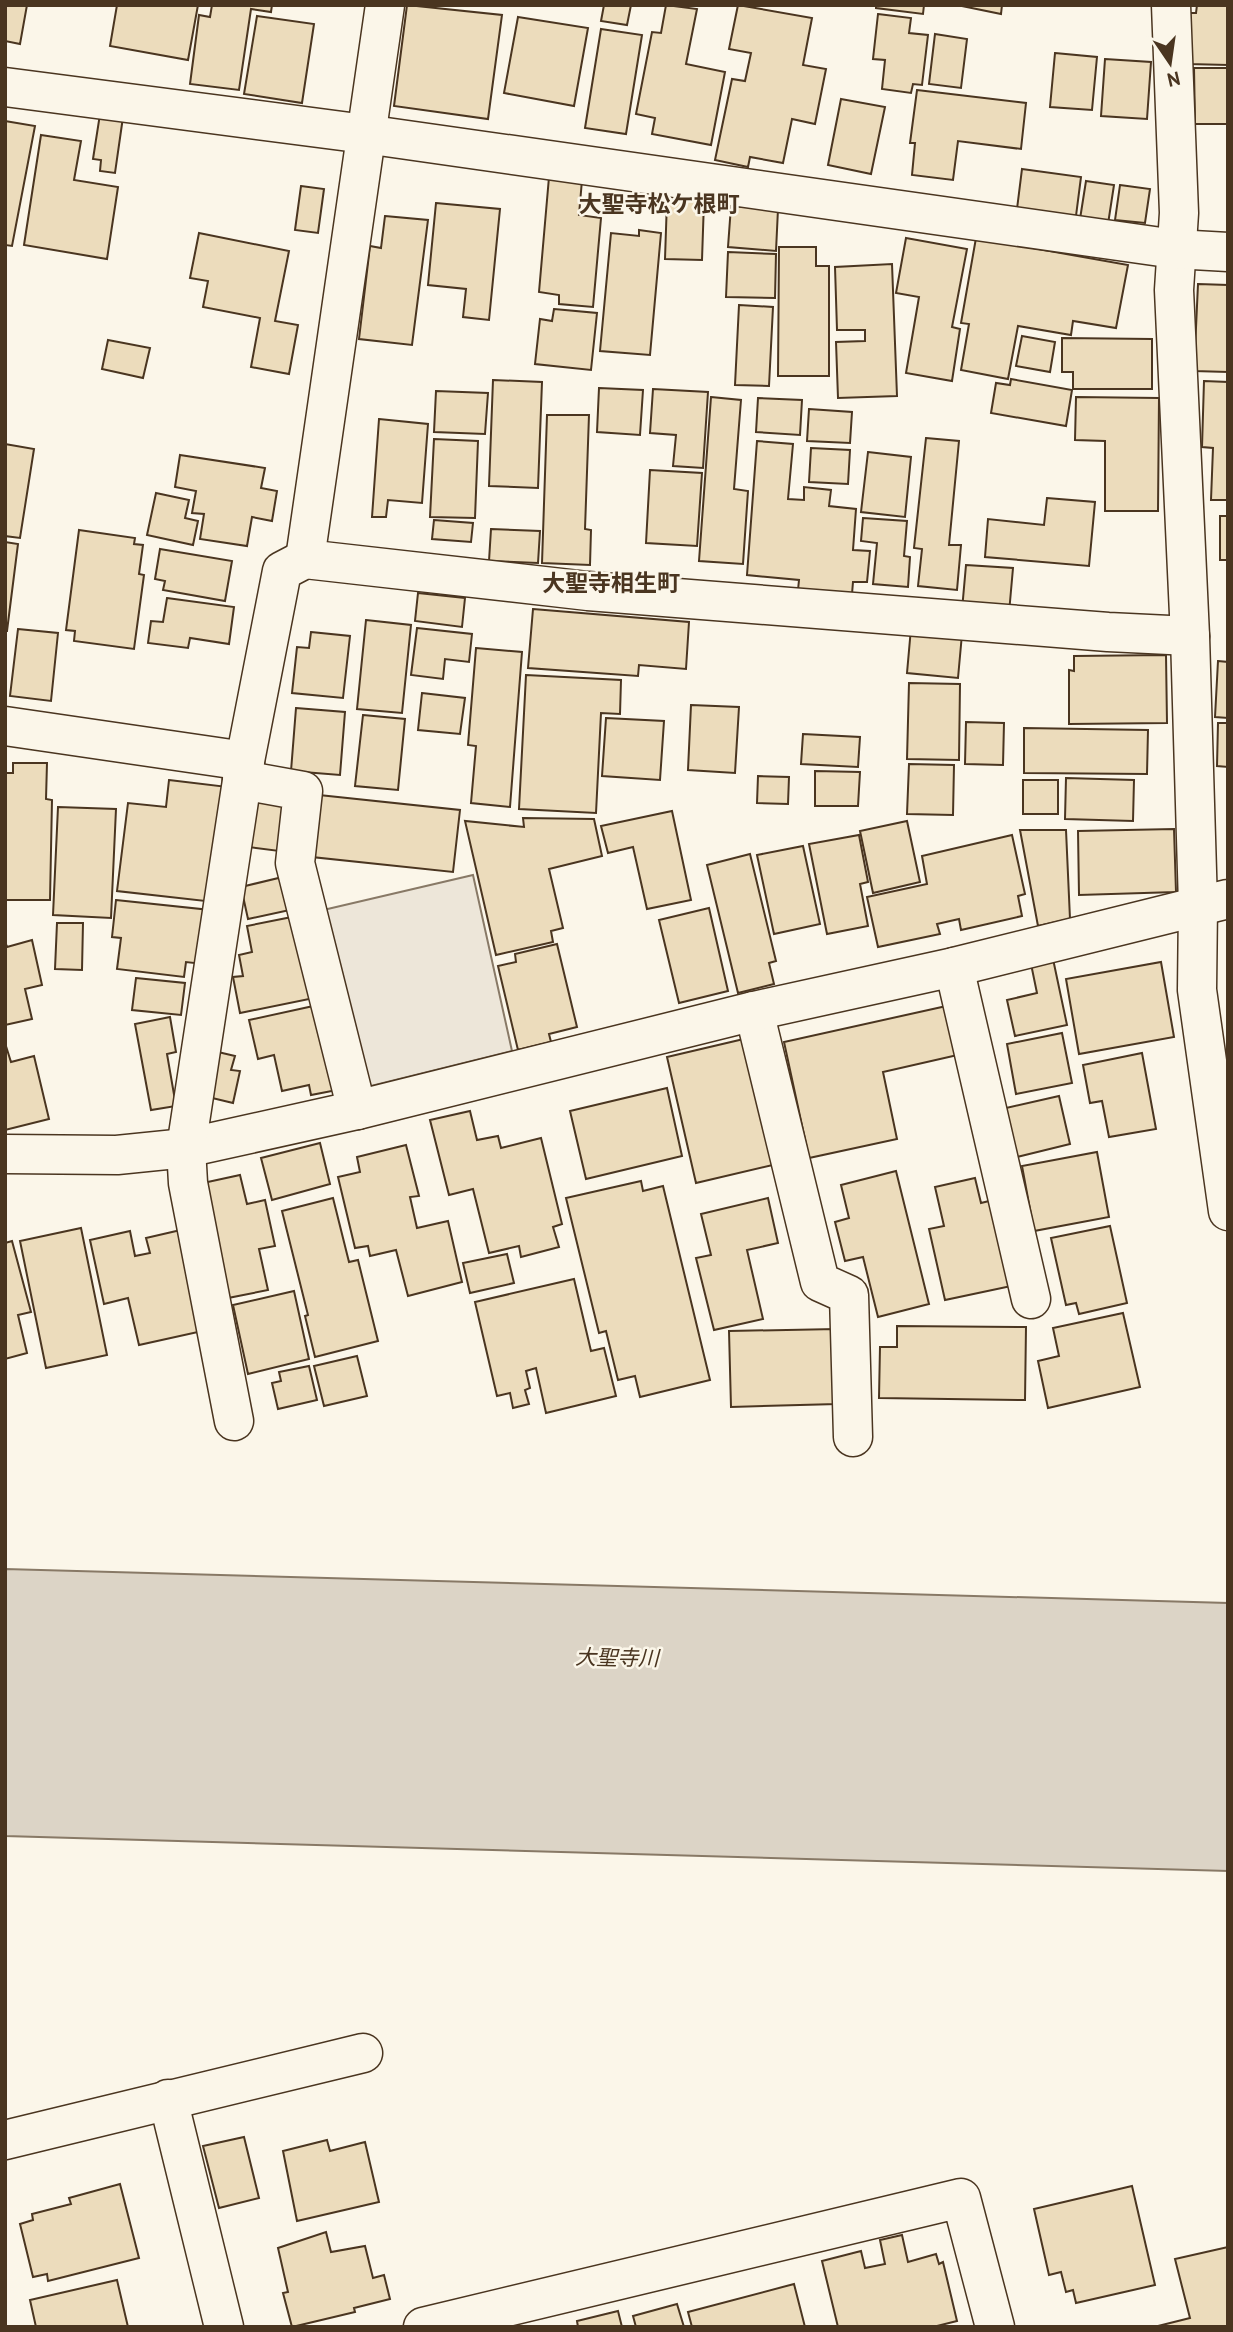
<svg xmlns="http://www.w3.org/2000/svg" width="1233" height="2332" viewBox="0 0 1233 2332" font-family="'PT Sans','Noto Sans JP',sans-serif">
  <rect width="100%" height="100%" fill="#fbf6e9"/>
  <path fill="#ede6d9" stroke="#887966" stroke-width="2" d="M473,875L512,1051L363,1088L319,911Z"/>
  <path fill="#dcd4c6" stroke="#887966" stroke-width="2" d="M5,1569L1228,1603V1871L5,1836Z"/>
  <g fill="#ecdcbc" stroke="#4a3520" stroke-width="2">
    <path d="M5,5H27L20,44L5,41Z"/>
    <path d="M117,5H198L188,60L110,46Z"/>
    <path d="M212,5H272L271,12L251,9L239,90L190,84L199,15L210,17Z"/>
    <path d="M407,5L502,15L488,119L394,106Z"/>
    <path d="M604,5H631L627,25L601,21Z"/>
    <path d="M666,5L697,9L686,64L725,72L711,145L652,134L655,118L636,114L652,32L661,33Z"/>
    <path d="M738,5L812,18L803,65L826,69L815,124L792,119L783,163L750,157L748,167L715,160L732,79L745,81L751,53L729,49Z"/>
    <path d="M876,5H924L923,14L876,8Z"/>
    <path d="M957,5H1002L1001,14Z"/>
    <path d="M1197,5H1228V65L1188,64V13H1196Z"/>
    <path d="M878,14L911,18L909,33L928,35L922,85L913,84L911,93L882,89L885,60L873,59Z"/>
    <path d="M257,16L314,24L302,103L244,94Z"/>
    <path d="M518,17L588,28L574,106L504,93Z"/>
    <path d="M601,29L642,35L626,134L585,128Z"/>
    <path d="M935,34L967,39L961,88L929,84Z"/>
    <path d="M1055,53L1097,57L1092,110L1050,107Z"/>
    <path d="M1105,59L1151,62L1147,119L1101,116Z"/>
    <path d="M1194,68H1228V124H1195Z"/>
    <path d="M917,90L1026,103L1021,149L958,141L953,180L912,175L915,143H910Z"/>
    <path d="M841,99L885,107L871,174L828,165Z"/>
    <path d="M100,114L123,117L115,173L100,171L101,160L93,159Z"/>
    <path d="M5,121L35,126L12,246L5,245Z"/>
    <path d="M41,135L81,141L74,180L118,187L107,259L24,245Z"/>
    <path d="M1022,169L1081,177L1076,216L1017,209Z"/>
    <path d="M549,177L582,180L579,215L601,218L593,307L559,304V295L539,292Z"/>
    <path d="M1086,181L1114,185L1108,224L1080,219Z"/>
    <path d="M1120,185L1150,189L1145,223L1115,220Z"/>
    <path d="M301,186L324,189L318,233L295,230Z"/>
    <path d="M667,200L704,201L702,260L665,259Z"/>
    <path d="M436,203L500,209L489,320L463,317L466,289L428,285Z"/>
    <path d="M731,206L778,209L776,251L728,247Z"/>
    <path d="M385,216L428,220L412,345L359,339L370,246L381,248Z"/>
    <path d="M639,230L661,233L650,355L600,351L611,233L639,236Z"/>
    <path d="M199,233L289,251L275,321L298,325L289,374L251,367L260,318L203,307L208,281L190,278Z"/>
    <path d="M906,238L967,249L952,327L960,329L952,381L906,373L919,297L896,293Z"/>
    <path d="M976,238L1128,265L1116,328L1073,321L1071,335L1018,326L1008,379L961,370L969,324L961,323Z"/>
    <path d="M779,247H816V266H829V376H778Z"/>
    <path d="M728,252L776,254L775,298L726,297Z"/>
    <path d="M892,264L897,396L838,398L836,342L865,341V330H837L835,267Z"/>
    <path d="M1198,284L1228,285V372L1194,371Z"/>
    <path d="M739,305L773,307L769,386L735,385Z"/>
    <path d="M554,309L597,313L591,370L535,364L540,319L552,321Z"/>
    <path d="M1022,336L1055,342L1050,372L1016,366Z"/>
    <path d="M1062,338L1152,339V389H1073V372H1062Z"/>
    <path d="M108,340L150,348L143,378L102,369Z"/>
    <path d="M1011,379L1072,390L1066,426L991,413L996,383L1010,385Z"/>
    <path d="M493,380L542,382L538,488L489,486Z"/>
    <path d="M1204,381L1228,382V500H1211L1213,448L1202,447Z"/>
    <path d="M599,388L643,390L640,435L597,432Z"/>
    <path d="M653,389L708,392L703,468L673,466L676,435L650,433Z"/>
    <path d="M436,391L488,393L485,434L434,432Z"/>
    <path d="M711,397L741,400L734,489L748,491L743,564L699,561Z"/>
    <path d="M1076,397L1159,398L1158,511H1105V441L1075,440Z"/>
    <path d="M758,398L802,400L800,435L756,432Z"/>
    <path d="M809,409L852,412L850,443L807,441Z"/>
    <path d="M547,415H589L585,529L591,530L590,565L542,563Z"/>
    <path d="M379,419L428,424L422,503L388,500L386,517H372Z"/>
    <path d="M926,438L959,441L949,545H961L957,590L918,586L922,549L914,548Z"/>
    <path d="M434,439L478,441L475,518L430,517Z"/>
    <path d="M757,441L793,444L788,499L804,500V487L831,490L829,506L856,509L853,550L870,551L867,582H853L852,594L798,590L799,580L747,575Z"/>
    <path d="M5,444L34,449L20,538L5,536Z"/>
    <path d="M811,448L850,450L848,484L809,482Z"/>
    <path d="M868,452L911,457L905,517L861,512Z"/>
    <path d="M180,455L265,468L261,488L277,491L272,521L252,517L247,546L200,539L204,514L192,513L196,491L175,487Z"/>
    <path d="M650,470L702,473L697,546L646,543Z"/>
    <path d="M156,493L189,500L185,518L198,521L193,545L147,535Z"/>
    <path d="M1047,498L1095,502L1089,566L985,557L988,519L1044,525Z"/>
    <rect x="1220" y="516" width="8" height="44"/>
    <path d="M863,518L907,521L904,556L910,557L908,587L873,584L877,543L861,541Z"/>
    <path d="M434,520L473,523L471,542L432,539Z"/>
    <path d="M491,529L540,531L538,563L489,561Z"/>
    <path d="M79,530L135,538L134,544L143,545L139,574L144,575L134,649L74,641L75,631L66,630Z"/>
    <path d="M5,542L18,544L7,631H5Z"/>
    <path d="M160,549L232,561L225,601L163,590L165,581L155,579Z"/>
    <path d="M966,565L1013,568L1009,613L962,610Z"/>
    <path d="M418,593L465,598L462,627L415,621Z"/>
    <path d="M167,598L234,607L229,644L190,638L188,648L148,643L151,621L163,622Z"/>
    <path d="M533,609L689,622L686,669L639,665L638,676L528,668Z"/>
    <path d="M366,620L411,625L402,713L357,709Z"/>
    <path d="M417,628L472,634L469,662L445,659L443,679L411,675Z"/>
    <path d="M911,628L962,634L958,678L907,673Z"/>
    <path d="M18,629L58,633L51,701L10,696Z"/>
    <path d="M311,632L350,636L343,698L292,693L297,647L309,648Z"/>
    <path d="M476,648L522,652L510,807L471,803L476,746L468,745Z"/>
    <path d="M1166,655L1167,723L1069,724V670L1074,671V656Z"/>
    <path d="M1218,661L1228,662V718L1215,717Z"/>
    <path d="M526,675L621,680L620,714L601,713L596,813L519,809Z"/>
    <path d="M909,683L960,684L959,760L907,759Z"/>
    <path d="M422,693L465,698L460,734L418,730Z"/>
    <path d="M691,705L739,707L735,773L688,770Z"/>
    <path d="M296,708L345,712L340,775L291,771Z"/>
    <path d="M363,715L405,719L398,790L355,786Z"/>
    <path d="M606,718L664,721L660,780L602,776Z"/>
    <path d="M966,722L1004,723L1003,765L965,764Z"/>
    <path d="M1218,723H1228V767L1217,766Z"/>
    <path d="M1024,728L1148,730L1147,774L1024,773Z"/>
    <path d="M803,734L860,737L858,767L801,764Z"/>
    <path d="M13,763H47L46,799L52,800L50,900H5V773H13Z"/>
    <path d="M909,764L954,765L953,815L907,814Z"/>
    <path d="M815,771L860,772L858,806H815Z"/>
    <path d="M758,776L789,777L788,804L757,803Z"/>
    <path d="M1066,778L1134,780L1133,821L1065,819Z"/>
    <path d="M169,780L228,787L214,902L117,891L128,803L166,807Z"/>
    <rect x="1023" y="780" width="35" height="34"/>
    <path d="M319,795L460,810L453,872L312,857Z"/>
    <path d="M256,799L286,803L279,851L249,847Z"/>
    <path d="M58,807L116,809L111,918L53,915Z"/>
    <path d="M672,811L691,900L647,909L633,847L608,853L601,826Z"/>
    <path d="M523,818L594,819L602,856L549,869L563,928L551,931L553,942L496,955L465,821L524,827Z"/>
    <path d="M907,821L920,882L873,893L860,831Z"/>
    <path d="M1174,829L1176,892L1079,895L1078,831Z"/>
    <path d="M1020,830H1066L1070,919L1038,926Z"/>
    <path d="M859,835L868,882L860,884L868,926L827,934L809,844Z"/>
    <path d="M1012,835L1025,894L1018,896L1022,916L961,930L959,919L937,924L940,934L878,947L867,897L927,884L922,856Z"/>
    <path d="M803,846L820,924L774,934L757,855Z"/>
    <path d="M750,854L776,961L769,963L774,984L738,993L707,865Z"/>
    <path d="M291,875L299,908L248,919L241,887Z"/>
    <path d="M116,900L210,910L203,964L186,962L184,977L117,969L121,938L112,937Z"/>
    <path d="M709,908L728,991L679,1003L659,920Z"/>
    <path d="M302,915L319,997L240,1013L233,977L243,976L239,955L252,952L247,926Z"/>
    <path d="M57,923H83L82,970L55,969Z"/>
    <path d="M32,940L42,985L25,989L32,1019L5,1025V941L7,947Z"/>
    <path d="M557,944L577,1027L549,1034L551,1042L518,1050L498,966L516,962L515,954Z"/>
    <path d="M1053,959L1067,1025L1015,1036L1007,1000L1037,993L1031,964Z"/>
    <path d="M1161,962L1174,1037L1079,1054L1066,979Z"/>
    <path d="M136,978L185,983L181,1015L132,1010Z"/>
    <path d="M318,1005L337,1090L311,1095L309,1085L282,1091L274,1055L258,1059L249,1020Z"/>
    <path d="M951,1005L962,1054L883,1072L897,1139L809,1158L784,1042Z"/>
    <path d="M170,1017L176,1052L167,1054L176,1106L151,1110L135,1024Z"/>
    <path d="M1062,1033L1072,1083L1016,1094L1007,1044Z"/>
    <path d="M748,1038L777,1164L696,1183L667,1057Z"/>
    <path d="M5,1043L11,1062L34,1056L49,1119L5,1130Z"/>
    <path d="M218,1052L235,1056L231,1070L240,1071L233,1103L208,1097Z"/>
    <path d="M1142,1053L1156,1129L1109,1137L1102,1101L1090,1103L1083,1065Z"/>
    <path d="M667,1088L682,1156L586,1179L570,1111Z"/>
    <path d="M1059,1096L1070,1144L1017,1157L1006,1108Z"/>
    <path d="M470,1111L477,1140L498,1136L501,1148L541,1138L562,1224L553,1227L559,1247L521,1257L519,1246L489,1253L473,1189L449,1195L430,1120Z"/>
    <path d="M320,1143L330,1184L272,1200L261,1158Z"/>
    <path d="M406,1145L419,1196L410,1197L417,1228L448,1221L462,1282L408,1296L396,1250L370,1256L368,1246L355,1248L338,1177L360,1172L357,1157Z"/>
    <path d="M1097,1152L1109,1217L1034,1231L1022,1166Z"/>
    <path d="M896,1171L929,1304L878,1317L863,1257L845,1261L835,1222L849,1218L841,1185Z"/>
    <path d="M240,1175L247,1204L265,1200L275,1246L259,1249L268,1290L228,1298L203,1183Z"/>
    <path d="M975,1178L981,1203L997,1199L1016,1285L945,1300L929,1229L944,1226L935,1187Z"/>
    <path d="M641,1181L643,1191L663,1186L710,1380L640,1397L635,1376L618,1380L606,1331L599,1333L566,1198Z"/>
    <path d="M333,1198L349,1262L358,1260L378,1341L315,1357L305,1316L308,1315L282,1211Z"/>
    <path d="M768,1198L778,1243L747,1250L763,1319L714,1330L696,1258L711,1255L701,1214Z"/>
    <path d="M1110,1226L1127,1303L1079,1314L1076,1303L1066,1305L1051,1238Z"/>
    <path d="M81,1228L107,1355L46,1368L20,1241Z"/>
    <path d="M185,1229L198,1332L139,1345L128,1298L104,1304L90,1240L130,1231L135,1256L150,1253L146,1238Z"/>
    <path d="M12,1241L31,1312L18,1315L27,1353L5,1359V1243Z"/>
    <path d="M507,1254L514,1283L470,1293L463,1263Z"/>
    <path d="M574,1279L591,1351L604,1348L616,1396L546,1413L536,1368L526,1371L530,1388L525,1390L529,1404L513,1408L510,1393L497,1396L475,1302Z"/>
    <path d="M294,1291L309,1359L248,1374L233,1305Z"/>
    <path d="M1123,1313L1140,1387L1048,1408L1038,1361L1059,1356L1053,1328Z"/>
    <path d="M897,1326L1026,1327L1025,1400L879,1398L880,1347H897Z"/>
    <path d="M836,1329L837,1404L731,1407L729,1331Z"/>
    <path d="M357,1356L367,1396L324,1406L314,1366Z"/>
    <path d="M309,1366L317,1400L278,1409L272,1383L281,1381L279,1372Z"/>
    <path d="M244,2137L259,2198L219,2208L203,2146Z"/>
    <path d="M327,2140L330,2151L365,2142L379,2202L297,2221L283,2151Z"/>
    <path d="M120,2184L139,2258L48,2281L47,2274L33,2277L20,2224L33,2220L32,2214L71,2204L69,2198Z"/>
    <path d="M1132,2186L1155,2285L1076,2303L1073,2290L1066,2292L1061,2272L1049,2275L1034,2209Z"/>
    <path d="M326,2232L331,2252L365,2246L373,2278L384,2275L390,2299L354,2308L355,2312L292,2327L283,2293L288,2292L278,2248Z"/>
    <path d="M902,2235L908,2262L936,2254L939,2264L943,2262L957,2321L933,2327H838L822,2261L861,2251L865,2268L885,2264L880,2240Z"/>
    <path d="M1228,2247V2327H1154L1190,2318L1175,2259Z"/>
    <path d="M117,2280L128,2327H36L30,2300Z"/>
    <path d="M794,2284L805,2327H692L688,2312Z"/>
    <path d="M677,2304L684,2327H636L633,2316Z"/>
    <path d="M618,2311L622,2327H578L577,2321Z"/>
  </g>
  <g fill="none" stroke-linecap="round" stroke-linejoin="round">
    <g stroke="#4a3520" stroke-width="41">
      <g id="minor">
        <path d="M1171,5L1179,213L1174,290L1190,636L1198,905L1197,990L1228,1211"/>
        <path d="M5,87L365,134L1175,249L1228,252"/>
        <path d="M305,559L385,5"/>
        <path d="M5,726L245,761"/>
        <path d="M242,780L303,791L295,863L357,1110"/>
        <path d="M954,967L1031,1299"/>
        <path d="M754,1011L820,1282L849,1295L853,1437"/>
        <path d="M5,1154L117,1155L186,1148L357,1110L754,1011L954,967L1228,899"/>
        <path d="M234,1421L188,1183L186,1148L245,761L282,571L305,559L588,591L1108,632L1190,636"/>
        <path d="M168,2099L224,2327"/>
        <path d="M5,2140L363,2053"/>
        <path d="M423,2327L961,2198L995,2327"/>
      </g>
    </g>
    <use href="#minor" stroke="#fbf6e9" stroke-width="38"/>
  </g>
  <g text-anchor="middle" stroke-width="5" stroke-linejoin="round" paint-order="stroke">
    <g font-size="21" font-style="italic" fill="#4a3520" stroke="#fbf6e9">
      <text transform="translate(617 1658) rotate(1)" y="7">大聖寺川</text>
    </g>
    <g font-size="23" font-weight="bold" fill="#4a3520" stroke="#fbf6e9">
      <text x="659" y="212">大聖寺松ケ根町</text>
      <text x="611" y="591">大聖寺相生町</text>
    </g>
  </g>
  <rect width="1233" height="2332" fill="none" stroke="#4a3520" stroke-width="14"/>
  <g transform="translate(1170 63) rotate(167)" stroke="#fbf6e9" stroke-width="5" paint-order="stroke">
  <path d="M0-5L12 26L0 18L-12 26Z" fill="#4a3520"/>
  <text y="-10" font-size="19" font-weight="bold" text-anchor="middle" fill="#4a3520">N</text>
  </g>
</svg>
